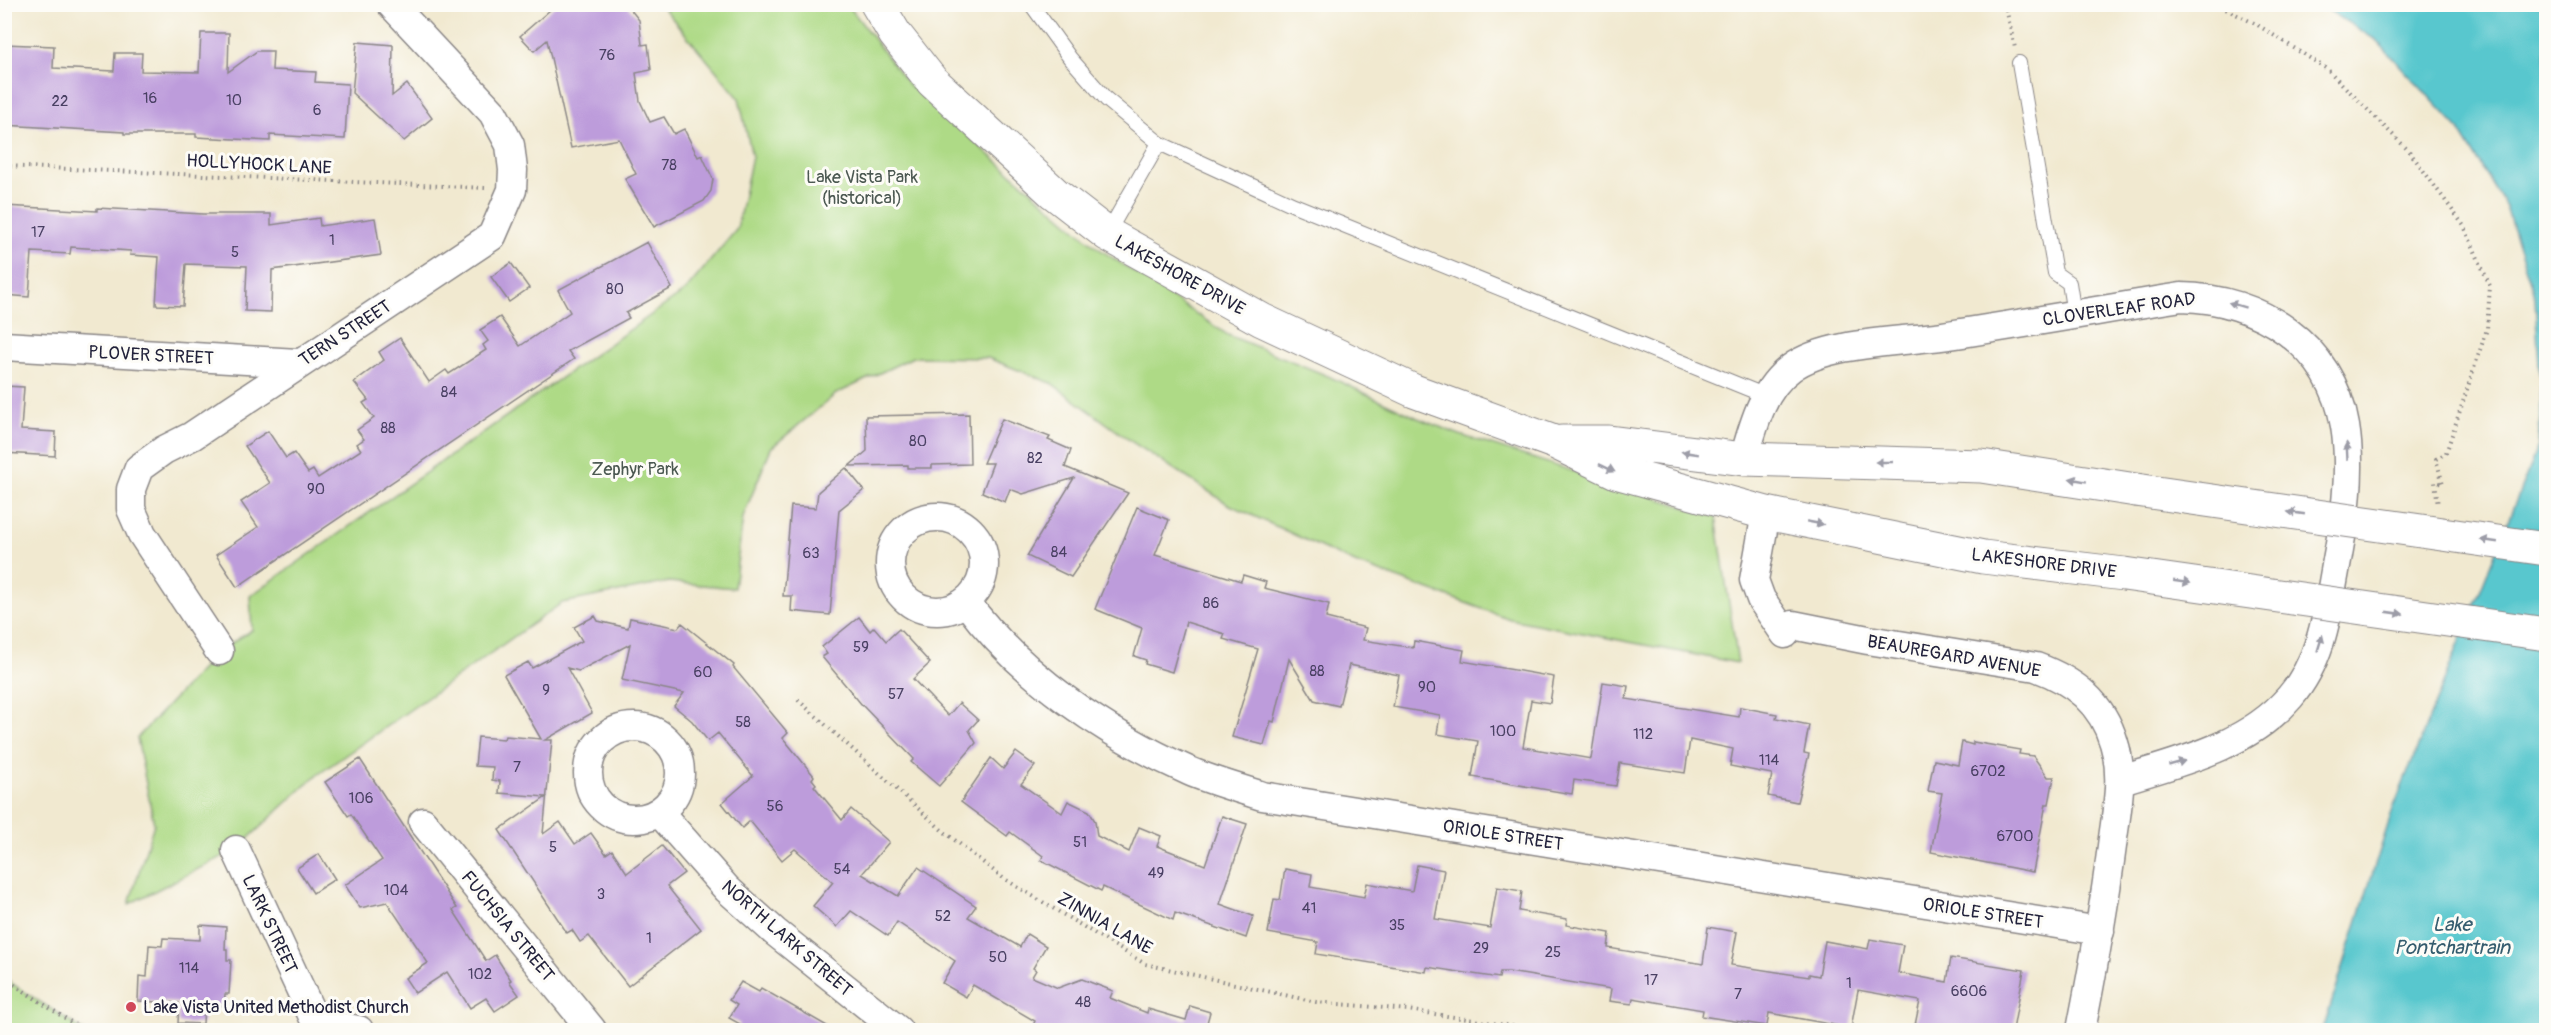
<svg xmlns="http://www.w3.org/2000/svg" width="2551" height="1035" viewBox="0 0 2551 1035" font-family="Pangolin,sans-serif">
  <rect width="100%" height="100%" fill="#fdfcf7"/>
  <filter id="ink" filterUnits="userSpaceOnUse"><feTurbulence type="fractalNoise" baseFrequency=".0167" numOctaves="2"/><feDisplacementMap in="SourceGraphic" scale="12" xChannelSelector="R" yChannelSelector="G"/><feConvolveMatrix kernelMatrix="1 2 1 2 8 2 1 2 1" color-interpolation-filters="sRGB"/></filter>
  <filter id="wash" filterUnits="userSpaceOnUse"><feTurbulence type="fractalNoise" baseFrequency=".008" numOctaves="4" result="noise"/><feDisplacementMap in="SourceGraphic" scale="24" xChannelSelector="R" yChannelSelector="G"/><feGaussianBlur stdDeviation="1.35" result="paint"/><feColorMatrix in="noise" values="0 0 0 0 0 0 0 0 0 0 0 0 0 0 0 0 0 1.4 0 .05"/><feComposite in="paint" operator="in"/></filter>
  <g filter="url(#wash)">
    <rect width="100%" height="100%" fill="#f1e9d0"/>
    <g fill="#aeda86" stroke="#687e60" stroke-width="1.5">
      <path d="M661,5H848L908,84L1095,246L1228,335L1328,376L1420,419L1460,435L1716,517L1738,663L1510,619L1355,563L1228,504L1132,442L1051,383L988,358L913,357L836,394L771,448L743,517L734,588L669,582L562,603L313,778L236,850L129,904L154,824L137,738L219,651L252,630L250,596L685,291L737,229L752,156L739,98Z"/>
      <path d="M4,979H5L83,1030H5Z"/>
    </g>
    <path fill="#59c7ce" stroke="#3e7484" stroke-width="1.5" d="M2320,5H2546V1030H2323L2393,809L2538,446L2541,399L2535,298L2506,207L2459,129L2376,40Z"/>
    <g id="blocks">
      <g fill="#bd9cdb">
        <path d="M557,4H626L639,20L642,45L648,44L651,70L636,73L640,101L650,122L664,117L674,134L684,129L698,157L702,155L713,179L711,191L704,201L654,227L625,179L636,174L619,139L571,148L547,40L534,51L520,36Z"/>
        <path d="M201,33H229L228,72L257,51H273L272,70L316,72L315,82L348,84L345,139L270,135V141L196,137V134H124V132L4,125V44L54,46L53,68L114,71L115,53H142L141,71L199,72Z"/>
        <path d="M357,42L393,45L392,96L407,84L432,118L404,141L352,93Z"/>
        <path d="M4,206L97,211V208L203,214H271V225L319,218L320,226L375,218L381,255L272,270L271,312L245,311L247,266L186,264L183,306L156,305L159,257L130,255L131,251L71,247L70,254L32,252L29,297L4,295Z"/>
        <path d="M647,242L672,288L626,313L629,318L568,351L574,359L237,587L216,555L258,527L241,502L270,483L245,446L268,431L286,458L294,453L308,473L313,470L318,478L361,450L357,444L364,439L357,430L374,418L363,403L368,400L354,382L384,360L379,352L400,338L429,382L446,370L449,374L486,350L483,345L488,341L480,330L500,317L520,346L570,312L558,290Z"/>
        <path d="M511,263L529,288L509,302L491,277Z"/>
        <path d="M4,386L24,387L21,430L56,432L55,456L4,453Z"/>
        <path d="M969,414L970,464L932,465V468H908V465L849,466L867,451L866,416Z"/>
        <path d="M1002,419L1050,437L1048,440L1071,450L1065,467L1128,493L1071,577L1027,556L1074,478L1023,494L1010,489L1005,502L982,492L993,463H983Z"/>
        <path d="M846,468L864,490L839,510L830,615L791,611L792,596H783L791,506L816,508L818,492Z"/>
        <path d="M1137,507L1169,520L1155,555L1241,581L1243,575L1266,582L1264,588L1329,604L1326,618L1366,628L1363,640L1413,648L1414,641L1464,650L1462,661L1554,677L1550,703L1531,700L1523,747L1591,759L1603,682L1628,686L1626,699L1739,717L1740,707L1777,714L1776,718L1809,725L1804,753L1809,754L1797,802L1768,796L1772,774L1730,766L1733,749L1690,740L1685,773L1620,763L1616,786L1574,780L1572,794L1472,777L1478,741L1437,734L1440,715L1393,707L1399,675L1349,665L1339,706L1314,700L1289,659L1274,722L1271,721L1264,745L1232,737L1258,649L1223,639L1225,634L1186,622L1172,672L1145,664L1146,660L1134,656L1142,628L1095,609Z"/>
        <path d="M595,616L598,621L628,628L630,618L678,628L682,623L734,665L733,667L788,733L783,738L814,776L812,779L816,784L814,786L842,820L851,809L889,842L862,874L898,896L918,867L976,906L968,917L1020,947L1027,934L1046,946L1033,968L1036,970L1032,977L1058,988L1082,979L1113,991L1110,998L1147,1013L1148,1009L1186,1020L1190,1006L1210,1012L1205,1030H1031L1035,1021L973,985L966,997L942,983L955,961L897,922L888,936L851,911L837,927L813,906L833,882L795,849L782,860L750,821L742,828L722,803L753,776L718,733L708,741L692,721L674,706L684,693L622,680L630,644L579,671L567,668L592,713L545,740H552L543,834L560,822L575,844L591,833L606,854L612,850L627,873L662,846L684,873L667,886L701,929L628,986L589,936L580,942L572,930L567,933L499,830L546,797L499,793L500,781L492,780L493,767L475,766L478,737L504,739L505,736L541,739L504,675L528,662L532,668L582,641L574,627Z"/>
        <path d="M859,617L870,631L874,627L886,641L899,629L930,663L913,679L948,716L959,703L978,720L969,730L976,743L939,786L911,762L914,759L862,705L822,657L827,654L822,647Z"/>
        <path d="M1962,742L1973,745V742L2020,750L2019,754L2033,756L2048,777H2054L2049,804H2046L2033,872L1931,852L1942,793L1928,791L1934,760L1958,765Z"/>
        <path d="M1016,752L1035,766L1021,784L1062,813L1068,801L1089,811L1095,821L1097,836L1129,852L1139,827L1161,836L1157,846L1205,865L1222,816L1247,824L1220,904L1253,916L1246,938L1175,913L1173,920L1103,887L1101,891L1041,860L1043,856L1010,832L1007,836L961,802L991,758L1003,769Z"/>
        <path d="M360,759L457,908L453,910L486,961L495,955L511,980L509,981L519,995L495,1011L486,998L470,1008L447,972L415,993L405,978L428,963L387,902L360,908L345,885L382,860L351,814L348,816L325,782Z"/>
        <path d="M319,854L335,879L313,893L297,868Z"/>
        <path d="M1417,865L1444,870L1435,919L1490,928L1497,887L1522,891L1519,911L1567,919L1566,925L1610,933L1608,948L1703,964L1708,927L1737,932L1731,965L1809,977V974L1819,976L1825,941L1868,949L1870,939L1903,945L1898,973L1947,982L1951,958L2024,970L2013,1030H1946L1915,1025L1920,1001L1858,990L1851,1028L1769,1013L1767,1026L1702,1016L1703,1010L1633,998L1632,1004L1609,1001L1611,989L1509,972H1500L1499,978L1427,967L1426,972L1316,954L1318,942L1268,933L1274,899L1280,900L1285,869L1312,874L1310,887L1364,897L1367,883L1412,891Z"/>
        <path d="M200,925L226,927L225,949H227V960H231L229,994H225L224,1006L204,1004L203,1024L178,1023L179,1003L138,1001L139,976L147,977L149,945L162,946L163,938L200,940Z"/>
        <path d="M741,982L759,992L761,988L834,1030H736L740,1024L729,1018L737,1005L729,1000Z"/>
      </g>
    </g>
  </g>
  <g filter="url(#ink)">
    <use href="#blocks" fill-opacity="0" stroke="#8a8686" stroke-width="1.5"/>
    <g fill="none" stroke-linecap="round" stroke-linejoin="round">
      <g stroke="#8a8686" stroke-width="16">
        <g id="service">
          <path d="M1031,4L1070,58L1106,99L1159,143L1294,205L1766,396"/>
          <path d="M2019,63L2055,273L2069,283L2074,314"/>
          <path d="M1107,234L1159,143"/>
        </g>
      </g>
      <g stroke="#8a8686" stroke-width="31">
        <g id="minor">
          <path d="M4,346L298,363"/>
          <path d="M1744,459C1753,427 1762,389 1791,368C1826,342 1898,342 1942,336C2022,324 2101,310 2181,297C2259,298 2332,345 2345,426C2353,475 2344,523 2335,571C2327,616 2321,661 2290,697C2248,746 2180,762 2121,780"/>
          <path d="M1766,513L1754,580L1761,599L1785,634L1793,625L1868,640L2036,667C2074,681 2102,702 2114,743C2125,777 2116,812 2112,846C2104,908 2093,969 2081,1030"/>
          <circle cx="937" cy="564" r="47"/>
          <path d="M966,602C1021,676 1104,733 1189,771C1212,781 1238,788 1262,796L2100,931"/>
          <path d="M219,651L142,534L131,509V489L139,468L164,450L192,436L492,236L512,190L513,170L510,145L493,113L391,4"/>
          <circle cx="634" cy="773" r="46"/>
          <path d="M659,812L727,889L775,932L898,1030"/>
          <path d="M423,822L592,1030"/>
          <path d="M236,850L316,1023L359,1030"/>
        </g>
      </g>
      <g stroke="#8a8686" stroke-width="35">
        <g id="tertiary">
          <path d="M877,4L895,34L932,81L1054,193L1107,234L1262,320L1414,391L1554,442L1616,472L1766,513L1983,557L2124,574"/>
          <path d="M1562,442H1609L1744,459L1981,466L2136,490"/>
        </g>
      </g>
      <g stroke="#8a8686" stroke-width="4" stroke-dasharray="1.5 4.5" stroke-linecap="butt">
        <path d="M2005,4L2015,48"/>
        <path d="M2215,4L2256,24L2327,69L2409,151L2464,226L2490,286L2487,329L2446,453L2436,459L2443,484L2435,482L2438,506"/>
        <path d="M4,166L486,188"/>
        <path d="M798,700L942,830L1003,878L1145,964L1316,1002L1408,1010L1538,1030"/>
        <path d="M4,978L83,1030"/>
      </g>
      <use href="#service" stroke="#fff" stroke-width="14"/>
      <use href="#minor" stroke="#fff" stroke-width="28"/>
      <use href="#tertiary" stroke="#fff" stroke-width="33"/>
      <g stroke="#8a8686" stroke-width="35" stroke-linecap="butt">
        <g id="tertiary-bridge">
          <path d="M2136,490L2546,549"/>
          <path d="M2124,574L2546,634"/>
        </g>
      </g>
      <use href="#tertiary-bridge" stroke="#fff" stroke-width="33"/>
    </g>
    <defs><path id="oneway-solid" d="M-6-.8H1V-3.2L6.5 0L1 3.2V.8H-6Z" transform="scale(1.5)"/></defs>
    <g fill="#9c9ca7">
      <use href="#oneway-solid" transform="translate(2237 305) rotate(-163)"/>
      <use href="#oneway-solid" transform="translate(2347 451) rotate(-93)"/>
      <use href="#oneway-solid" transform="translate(1690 453) rotate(-171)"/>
      <use href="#oneway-solid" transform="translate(1884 462) rotate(180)"/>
      <use href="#oneway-solid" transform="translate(1607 468) rotate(26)"/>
      <use href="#oneway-solid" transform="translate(2078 480) rotate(-170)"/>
      <use href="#oneway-solid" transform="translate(2296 513) rotate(-172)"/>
      <use href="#oneway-solid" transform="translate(1815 523) rotate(11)"/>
      <use href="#oneway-solid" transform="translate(2489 541) rotate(-172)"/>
      <use href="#oneway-solid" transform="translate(2182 582) rotate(8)"/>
      <use href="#oneway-solid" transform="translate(2395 613) rotate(8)"/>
      <use href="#oneway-solid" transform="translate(2320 643) rotate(-73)"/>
      <use href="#oneway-solid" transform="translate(2177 763) rotate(-16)"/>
    </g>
  </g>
  <circle fill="#d1495b" stroke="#fdfcf7" stroke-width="2" cx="131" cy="1007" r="6"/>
  <g text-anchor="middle" stroke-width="6" stroke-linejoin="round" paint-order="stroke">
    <g font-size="15" fill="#494063">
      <text x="607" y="60">76</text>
      <text x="150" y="103">16</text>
      <text x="234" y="105">10</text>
      <text x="60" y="106">22</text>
      <text x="317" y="115">6</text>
      <text x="669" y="170">78</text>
      <text x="38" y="237">17</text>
      <text x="332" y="245">1</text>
      <text x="235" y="257">5</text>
      <text x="615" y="294">80</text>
      <text x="449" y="397">84</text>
      <text x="388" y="433">88</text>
      <text x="918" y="446">80</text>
      <text x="1035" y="463">82</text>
      <text x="316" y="494">90</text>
      <text x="1059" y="557">84</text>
      <text x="811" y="558">63</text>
      <text x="1211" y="608">86</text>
      <text x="861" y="652">59</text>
      <text x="1317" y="676">88</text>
      <text x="703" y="677">60</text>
      <text x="1427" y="692">90</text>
      <text x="546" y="695">9</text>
      <text x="896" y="699">57</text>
      <text x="743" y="727">58</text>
      <text x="1503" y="736">100</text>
      <text x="1643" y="739">112</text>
      <text x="1769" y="765">114</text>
      <text x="517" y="772">7</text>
      <text x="1988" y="776">6702</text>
      <text x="361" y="803">106</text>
      <text x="775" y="811">56</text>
      <text x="2015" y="841">6700</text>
      <text x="1080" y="847">51</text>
      <text x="553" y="852">5</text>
      <text x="842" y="874">54</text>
      <text x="1156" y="878">49</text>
      <text x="396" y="895">104</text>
      <text x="601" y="899">3</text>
      <text x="1309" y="913">41</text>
      <text x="943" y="921">52</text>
      <text x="1397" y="930">35</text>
      <text x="649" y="943">1</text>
      <text x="1481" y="953">29</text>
      <text x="1553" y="957">25</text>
      <text x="998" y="962">50</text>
      <text x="189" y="973">114</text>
      <text x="480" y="979">102</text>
      <text x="1651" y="985">17</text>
      <text x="1849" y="988">1</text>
      <text x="1969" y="996">6606</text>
      <text x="1738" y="999">7</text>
      <text x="1083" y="1007">48</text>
    </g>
    <g font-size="18" fill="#22223b" stroke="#fdfcf7">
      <text transform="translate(259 164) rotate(3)" y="6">HOLLYHOCK LANE</text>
      <text transform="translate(1180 275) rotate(29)" y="6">LAKESHORE DRIVE</text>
      <text transform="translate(2119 309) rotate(-8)" y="6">CLOVERLEAF ROAD</text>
      <text transform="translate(345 333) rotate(-33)" y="6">TERN STREET</text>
      <text transform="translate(151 355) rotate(3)" y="6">PLOVER STREET</text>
      <text transform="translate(2044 563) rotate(7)" y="6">LAKESHORE DRIVE</text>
      <text transform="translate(1954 656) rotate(10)" y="6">BEAUREGARD AVENUE</text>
      <text transform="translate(1503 835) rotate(9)" y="6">ORIOLE STREET</text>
      <text transform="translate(1983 913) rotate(9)" y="6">ORIOLE STREET</text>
      <text transform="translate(1105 923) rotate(30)" y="6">ZINNIA LANE</text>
      <text transform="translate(270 924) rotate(65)" y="6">LARK STREET</text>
      <text transform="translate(508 926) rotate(51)" y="6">FUCHSIA STREET</text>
      <text transform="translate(787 938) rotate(41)" y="6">NORTH LARK STREET</text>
    </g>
    <g font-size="18" fill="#4c5952" stroke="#fdfcf7">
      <text x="862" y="183">Lake Vista Park<tspan x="862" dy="21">(historical)</tspan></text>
      <text x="635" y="475">Zephyr Park</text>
    </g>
    <g font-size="18" fill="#22223b" stroke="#fdfcf7" text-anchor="start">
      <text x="143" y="1013">Lake Vista United Methodist Church</text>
    </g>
    <g font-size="20" font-style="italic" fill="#355c6e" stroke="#fdfcf7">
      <text x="2452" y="931">Lake<tspan x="2452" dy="23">Pontchartrain</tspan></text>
    </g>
  </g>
  <rect width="2551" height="1035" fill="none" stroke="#fdfcf7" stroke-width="24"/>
</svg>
